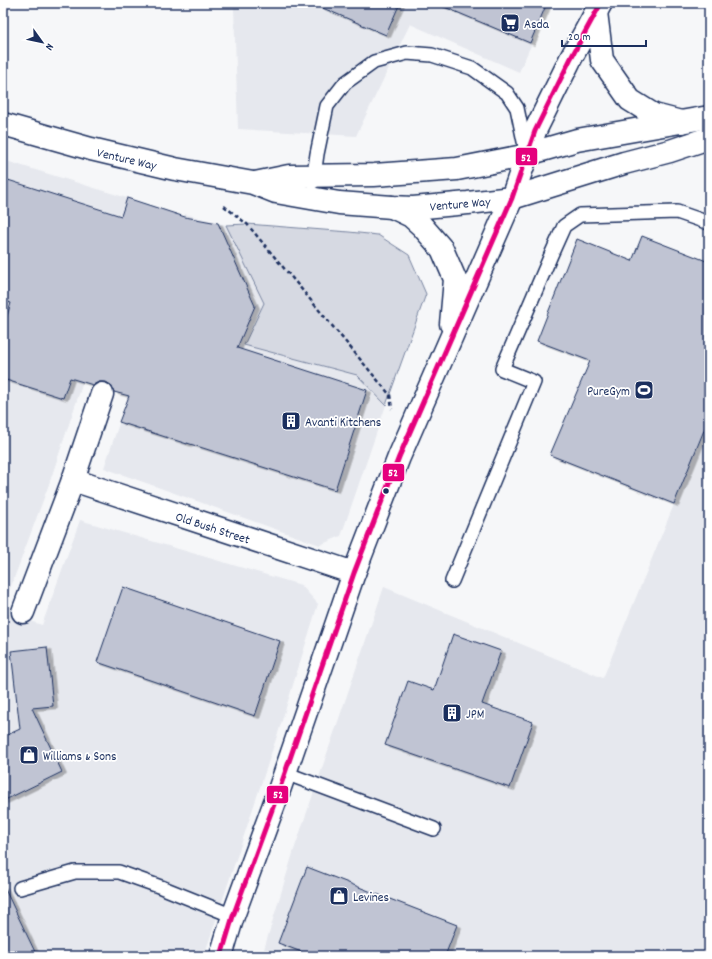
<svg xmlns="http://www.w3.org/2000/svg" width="712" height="959" viewBox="0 0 712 959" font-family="Dekko,sans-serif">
  <defs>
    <filter id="shadow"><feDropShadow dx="4.5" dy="2.5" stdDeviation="0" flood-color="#0004"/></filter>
  </defs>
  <rect width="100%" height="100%" fill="#f6f7f9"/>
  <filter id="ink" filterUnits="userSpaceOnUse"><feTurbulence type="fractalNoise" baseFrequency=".025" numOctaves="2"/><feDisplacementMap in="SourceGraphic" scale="8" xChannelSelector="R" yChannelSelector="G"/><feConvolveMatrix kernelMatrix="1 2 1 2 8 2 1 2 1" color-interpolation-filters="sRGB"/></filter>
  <g filter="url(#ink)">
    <g fill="#e6e8ee">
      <path d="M223,3H550L519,72L410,24L356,136L238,129L234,8Z"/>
      <path d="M3,160L127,198L83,382L48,487L3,608Z"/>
      <path d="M185,214L226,225L264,303L244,345L357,375L386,405L341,536L320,545L104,468L129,394Z"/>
      <path d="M709,419V956H262L294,850L384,587L603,678Z"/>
      <path d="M80,520L301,585L318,604L280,727L204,956H3V612L42,625Z"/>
    </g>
    <path fill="#d6d9e2" stroke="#7884a0" d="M247,224L349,232L378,235L409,255L426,294L386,405L357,375L244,345L264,303L226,225Z"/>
    <g fill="#c0c4d3" stroke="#1b2f5e" filter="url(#shadow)">
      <path d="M311,3H400L386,35Z"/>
      <path d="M435,3H547L530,43Z"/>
      <path d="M8,180L121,216L127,198L185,217L218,223L255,306L237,348L367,390L335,490L187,443V444L119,422L129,396L114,392L111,385L106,382H99L93,385L70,378L63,398L3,379V329L11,303L3,300V197Z"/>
      <path d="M642,236L709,262V418L674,504L550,455L590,361L537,341L577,239L632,261Z"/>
      <path d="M123,587L280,641L255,716L97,662Z"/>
      <path d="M453,634L501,651L482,704L533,722L510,788L385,745L408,681L434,690Z"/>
      <path d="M47,647L53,706L32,708L62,772L3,801V737L20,729L11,651Z"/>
      <path d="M307,867L457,925L445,956H312L278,943Z"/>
      <path d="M3,885L37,956H3Z"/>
    </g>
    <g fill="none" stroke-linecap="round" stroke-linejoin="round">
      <g stroke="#1b2f5e" stroke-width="16">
        <g id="service">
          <path d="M313,182L317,154L327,106L345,83L374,62L407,53L432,55L472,68L507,93L517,108L526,151"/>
          <path d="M452,581L534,382L502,369L551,255L564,226L580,215L677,212L709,223"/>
          <path d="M285,773L434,829"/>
          <path d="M20,888L75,872H119L161,887L233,916"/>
        </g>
      </g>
      <g stroke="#1b2f5e" stroke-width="25">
        <g id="minor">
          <path d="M73,480L354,573"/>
          <path d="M23,612L73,480L102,394"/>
        </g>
      </g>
      <g stroke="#1b2f5e" stroke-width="25">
        <g id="tertiary">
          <path d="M392,207L411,216L422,226L442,249L455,279L451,324"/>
          <path d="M221,956L233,916L276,799L354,573L399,457L512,198"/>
        </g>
      </g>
      <g stroke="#1b2f5e" stroke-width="25">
        <g id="secondary">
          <path d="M596,12L602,60L630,100L654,115L681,122"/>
          <path d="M512,198L535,131L571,58L601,3"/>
        </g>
      </g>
      <g stroke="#1b2f5e" stroke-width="25">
        <g id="primary">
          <path d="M3,124L91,149L175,169L253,183L276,192L339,203L392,207L413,208L468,203L512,198L624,163L670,151L709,138"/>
          <path d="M255,183L289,176L374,175L457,169L518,157L577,140L709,117"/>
        </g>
      </g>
      <path stroke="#1b2f5e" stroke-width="2.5" stroke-dasharray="4 3" stroke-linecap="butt" d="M224,206L247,224L390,395L392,409"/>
      <use href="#service" stroke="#fff" stroke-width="13"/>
      <use href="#minor" stroke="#fff" stroke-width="22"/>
      <use href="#tertiary" stroke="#fff" stroke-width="22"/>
      <use href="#secondary" stroke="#fff" stroke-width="22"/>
      <use href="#primary" stroke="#fff" stroke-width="22"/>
      <g stroke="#fff" stroke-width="8">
        <path id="bus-1" d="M221,956L233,916L276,799L354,573L399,457L512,198L535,131L571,58L601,3"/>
      </g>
      <use href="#bus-1" stroke="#e5007d" stroke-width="5"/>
    </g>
  </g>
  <defs>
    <g id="supermarket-square" transform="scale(1)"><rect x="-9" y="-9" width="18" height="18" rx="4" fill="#1b2f5e" stroke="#fff"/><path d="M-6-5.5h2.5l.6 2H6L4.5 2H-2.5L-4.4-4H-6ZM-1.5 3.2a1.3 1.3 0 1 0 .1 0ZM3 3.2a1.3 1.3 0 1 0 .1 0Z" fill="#fff"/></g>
    <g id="stadium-square" transform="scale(1)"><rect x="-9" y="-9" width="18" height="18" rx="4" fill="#1b2f5e" stroke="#fff"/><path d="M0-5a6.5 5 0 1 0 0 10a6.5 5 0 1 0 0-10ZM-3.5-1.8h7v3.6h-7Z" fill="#fff"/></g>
    <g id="building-square" transform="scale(1)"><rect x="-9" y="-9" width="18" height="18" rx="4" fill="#1b2f5e" stroke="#fff"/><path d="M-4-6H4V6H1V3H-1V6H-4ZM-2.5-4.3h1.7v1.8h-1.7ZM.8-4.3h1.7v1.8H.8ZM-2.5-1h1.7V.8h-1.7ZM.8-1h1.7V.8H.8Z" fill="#fff"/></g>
    <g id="shop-square" transform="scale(1)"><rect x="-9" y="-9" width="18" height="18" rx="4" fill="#1b2f5e" stroke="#fff"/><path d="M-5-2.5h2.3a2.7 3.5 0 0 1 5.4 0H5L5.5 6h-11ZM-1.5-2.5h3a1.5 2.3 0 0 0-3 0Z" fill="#fff"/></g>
  </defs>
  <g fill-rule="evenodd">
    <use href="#supermarket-square" x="510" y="23"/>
    <use href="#stadium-square" x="644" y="390"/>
    <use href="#building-square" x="291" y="421"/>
    <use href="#building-square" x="452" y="713"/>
    <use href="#shop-square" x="29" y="755"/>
    <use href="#shop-square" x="339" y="896"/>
  </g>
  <circle fill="#1b2f5e" stroke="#fff" stroke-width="1.5" cx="386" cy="491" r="3.5"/>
  <g text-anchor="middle" stroke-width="3.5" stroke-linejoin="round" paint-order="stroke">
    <g font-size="13" fill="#1b2f5e" stroke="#fff" text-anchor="start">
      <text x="524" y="28">Asda</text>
      <text x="630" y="395" text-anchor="end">PureGym</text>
      <text x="305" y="426">Avanti Kitchens</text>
      <text x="466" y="718">JPM</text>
      <text x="43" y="760">Williams &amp; Sons</text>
      <text x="353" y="901">Levines</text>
    </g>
    <g font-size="13" fill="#1b2f5e" stroke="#fff">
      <text transform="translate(127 158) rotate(13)" y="5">Venture Way</text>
      <text transform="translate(460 203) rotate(-5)" y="5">Venture Way</text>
      <text transform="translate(213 527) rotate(18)" y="5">Old Bush Street</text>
    </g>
  </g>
  <g stroke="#fff" stroke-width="1.5">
    <rect x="515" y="147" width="23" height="19" rx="4" fill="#e5007d"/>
    <rect x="382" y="463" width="23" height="19" rx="4" fill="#e5007d"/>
    <rect x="266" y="785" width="23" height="19" rx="4" fill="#e5007d"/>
  </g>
  <g font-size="11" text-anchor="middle" font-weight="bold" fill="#fff">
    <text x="526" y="161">52</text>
    <text x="393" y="476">52</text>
    <text x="278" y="798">52</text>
  </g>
  <rect width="712" height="959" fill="none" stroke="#fff" stroke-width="16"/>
  <rect x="8" y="8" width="696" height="943" fill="none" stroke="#1b2f5e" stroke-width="1.5" filter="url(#ink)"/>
  <g transform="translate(42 42) rotate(123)" stroke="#ffffff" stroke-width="3" paint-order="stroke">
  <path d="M0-3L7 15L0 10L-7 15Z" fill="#1b2f5e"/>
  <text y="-6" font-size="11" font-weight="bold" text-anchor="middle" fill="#1b2f5e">N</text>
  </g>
  <path d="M562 40v6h84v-6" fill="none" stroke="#1b2f5e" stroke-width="2"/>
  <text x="568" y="40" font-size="12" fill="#1b2f5e" stroke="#ffffff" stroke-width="3" paint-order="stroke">20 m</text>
</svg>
